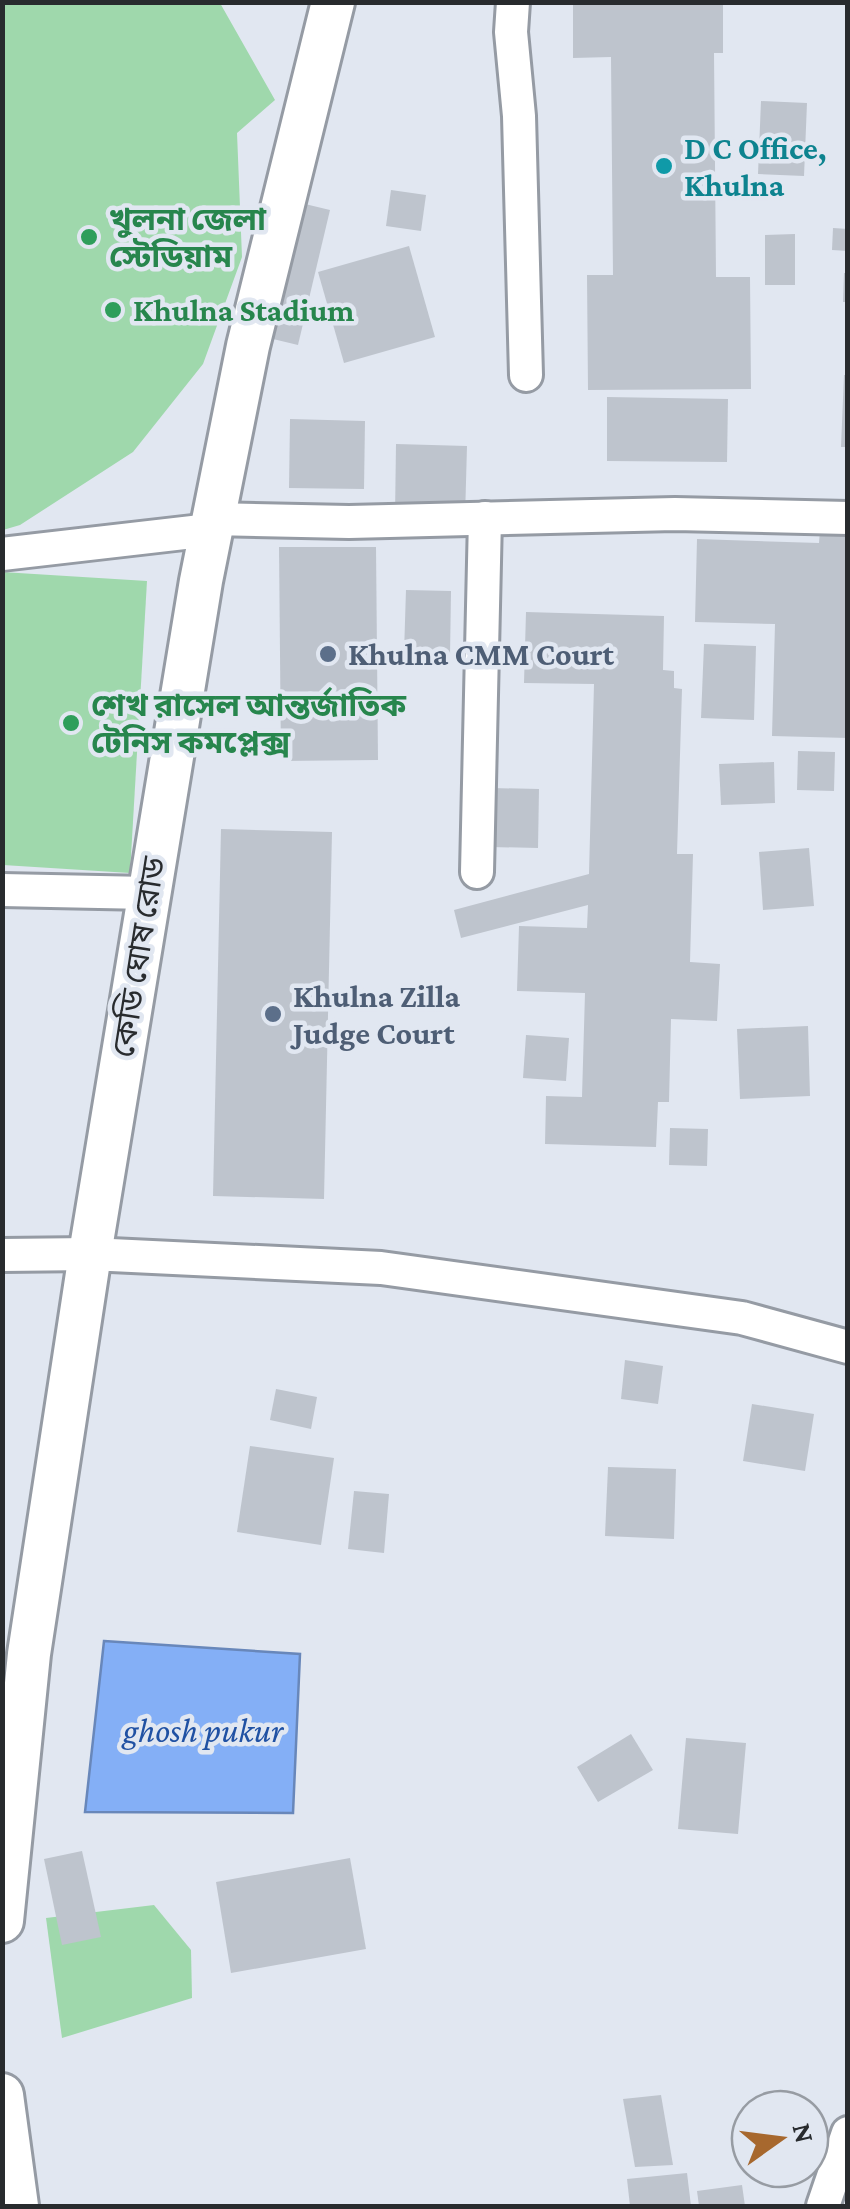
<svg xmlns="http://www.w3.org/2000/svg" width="850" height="2209" viewBox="0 0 850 2209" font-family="'Crimson Pro','Noto Sans Bengali',serif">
  <rect width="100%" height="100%" fill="#e1e7f1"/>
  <g fill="#9fd8ac">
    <path d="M2,3H220L275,100L237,133L242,257L203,364L133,452L20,525L3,530Z"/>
    <path d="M2,572L147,581L130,873L3,865Z"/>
    <path d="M154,1905L191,1950L192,1998L62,2038L46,1918Z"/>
  </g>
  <path fill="#84aff6" stroke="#6887ba" stroke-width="2.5" d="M104,1641L300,1654L293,1813L85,1812Z"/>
  <g fill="#bec4cd">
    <path d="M573,2H723V53H714L716,277H750L751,389L588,390L587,275H613L611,57L573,58Z"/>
    <path d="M761,101L807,103L804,176L758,174Z"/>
    <path d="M391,190L426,195L421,231L386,226Z"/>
    <path d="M305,204L330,210L298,345L273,339Z"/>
    <path d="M833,228L848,229V251L832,250Z"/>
    <path d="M795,234V285H765V235Z"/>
    <path d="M409,246L435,337L344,363L318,272Z"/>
    <path d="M844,273H848V302H843Z"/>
    <path d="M844,375H848V447H841Z"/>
    <path d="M607,397L728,399L727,462L607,461Z"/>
    <path d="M290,419L365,421L364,489L289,488Z"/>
    <path d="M396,444L467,446L465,518L395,516Z"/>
    <path d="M820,530H848V738L772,736L775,624L695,622L697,539L819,543Z"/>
    <path d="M279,547H376L378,760L281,761Z"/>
    <path d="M406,590L451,591L450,655L404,653Z"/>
    <path d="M526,612L664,616L663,670L674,671V688L682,689L677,854H693L690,962L720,964L717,1021L671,1019L669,1102H658L656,1147L545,1144L546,1096L582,1097L585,993L517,991L519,926L587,928L588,905L461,938L454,910L589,874L594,684L524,683Z"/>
    <path d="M704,644L756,646L754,720L701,718Z"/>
    <path d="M798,751L835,752L834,791L797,790Z"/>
    <path d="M774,762L775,803L721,805L719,764Z"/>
    <path d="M492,788L539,789L538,848L491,847Z"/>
    <path d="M221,829L332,832L324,1199L213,1196Z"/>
    <path d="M809,848L814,906L763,910L759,852Z"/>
    <path d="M808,1026L810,1096L740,1099L737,1029Z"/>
    <path d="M526,1035L569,1038L566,1081L523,1078Z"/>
    <path d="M670,1128L708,1129L707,1166L669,1165Z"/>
    <path d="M625,1360L663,1366L658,1404L621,1399Z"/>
    <path d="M276,1389L317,1397L311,1429L270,1420Z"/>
    <path d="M752,1404L814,1414L805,1471L743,1461Z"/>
    <path d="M250,1446L334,1458L321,1545L237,1532Z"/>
    <path d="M608,1467L676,1469L674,1539L605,1536Z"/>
    <path d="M354,1491L389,1494L384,1553L348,1549Z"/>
    <path d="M631,1734L653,1770L598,1802L577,1767Z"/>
    <path d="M686,1738L746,1743L738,1834L678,1829Z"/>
    <path d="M82,1851L101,1937L62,1945L44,1859Z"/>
    <path d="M350,1858L366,1949L231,1973L216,1882Z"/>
    <path d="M661,2095L673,2165L635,2167L623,2099Z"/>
    <path d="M687,2173L691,2206H630L627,2179Z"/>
    <path d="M742,2185L745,2206H699L697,2191Z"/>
  </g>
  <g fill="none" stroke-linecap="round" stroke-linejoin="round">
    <g stroke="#959ba4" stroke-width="38">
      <g id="minor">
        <path d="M513,2L511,32L519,116L526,375"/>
        <path d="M212,519L349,522L675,514L848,518"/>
        <path d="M2,554L210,530"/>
        <path d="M477,872L485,518"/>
        <path d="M2,890L148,893"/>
        <path d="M2,1255L90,1254L381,1268L742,1318L848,1347"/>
        <path d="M823,2206L848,2133"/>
      </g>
    </g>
    <g stroke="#959ba4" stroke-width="48">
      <g id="major">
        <path d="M2,1921L29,1654L90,1254L201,581L248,346L333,2"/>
        <path d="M2,2095L17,2206"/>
      </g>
    </g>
    <use href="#minor" stroke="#fff" stroke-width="32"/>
    <use href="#major" stroke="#fff" stroke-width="42"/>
  </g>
  <circle fill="#0f9aa8" stroke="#e1e7f1" stroke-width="4" cx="664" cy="166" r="10"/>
  <g fill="#2e9e5b" stroke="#e1e7f1" stroke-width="4">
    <circle cx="89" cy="237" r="10"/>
    <circle cx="113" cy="310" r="10"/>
    <circle cx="71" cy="723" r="10"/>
  </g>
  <g fill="#5c6f8a" stroke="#e1e7f1" stroke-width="4">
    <circle cx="328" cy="654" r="10"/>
    <circle cx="273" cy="1014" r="10"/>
  </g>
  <g text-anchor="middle" stroke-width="9" stroke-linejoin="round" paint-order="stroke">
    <g font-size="32" font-weight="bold" fill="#0d838f" stroke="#e1e7f1" text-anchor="start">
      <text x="684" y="159">D C Office,<tspan x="684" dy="37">Khulna</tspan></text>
    </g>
    <g font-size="32" font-weight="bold" fill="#27864d" stroke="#e1e7f1" text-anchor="start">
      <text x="109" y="230">খুলনা জেলা<tspan x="109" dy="37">স্টেডিয়াম</tspan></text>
      <text x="133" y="321">Khulna Stadium</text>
      <text x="91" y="716">শেখ রাসেল আন্তর্জাতিক<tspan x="91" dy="37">টেনিস কমপ্লেক্স</tspan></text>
    </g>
    <g font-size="32" font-weight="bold" fill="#4e5e75" stroke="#e1e7f1" text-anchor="start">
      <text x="348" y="665">Khulna CMM Court</text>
      <text x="293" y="1007">Khulna Zilla<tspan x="293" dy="37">Judge Court</tspan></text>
    </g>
    <g font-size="32" fill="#282b2e" stroke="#e1e7f1">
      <text transform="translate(138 957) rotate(-81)" y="11">কেডি ঘোষ রোড</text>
    </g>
    <g font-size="35" font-style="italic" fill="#2051a3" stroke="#e1e7f1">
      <text x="203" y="1742">ghosh pukur</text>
    </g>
  </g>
  <rect width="850" height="2209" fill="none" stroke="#282b2e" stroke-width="10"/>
  <g transform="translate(780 2139) rotate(76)"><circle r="48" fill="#e1e7f1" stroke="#979ca3" stroke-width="2.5"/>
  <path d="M0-8L18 38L0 25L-18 38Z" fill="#a7682e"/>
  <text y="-15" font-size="28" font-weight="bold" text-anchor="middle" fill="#282b2e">N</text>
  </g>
</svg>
